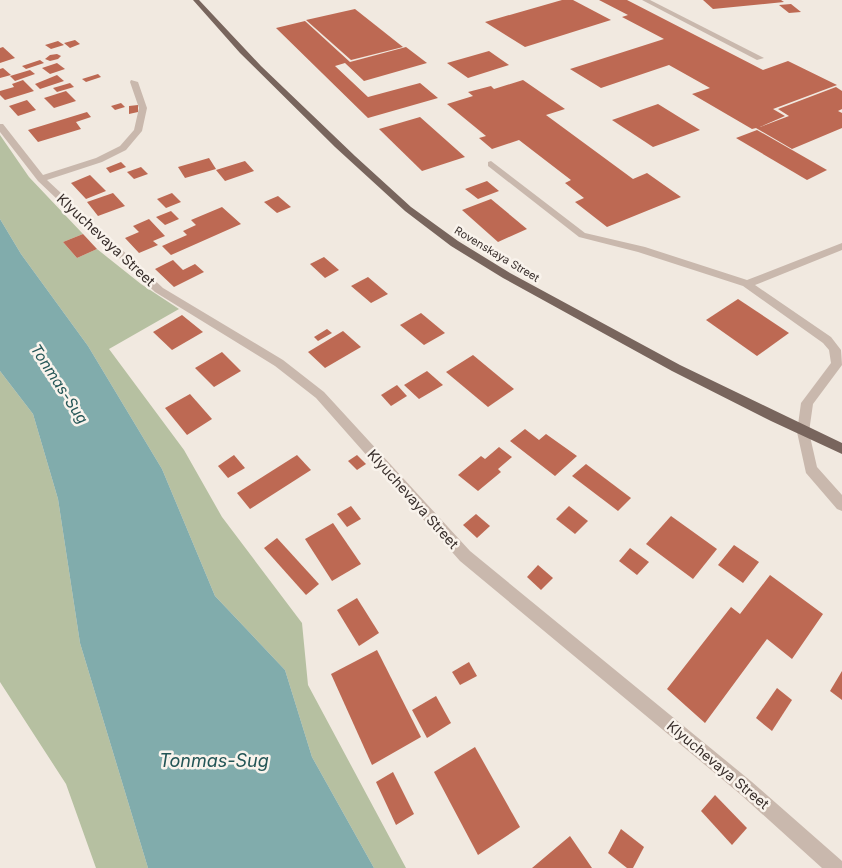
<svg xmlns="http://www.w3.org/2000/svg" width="842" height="868" viewBox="0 0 842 868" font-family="Inter,sans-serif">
  <rect width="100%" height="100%" fill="#f1e9e0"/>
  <g fill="#b6c0a1">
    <path d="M0,135L29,177L83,234L63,242L77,258L97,249L141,284L179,309L109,349L184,450L222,517L302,623L308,685L406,868H374L312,757L285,670L215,596L162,469L88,346L21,254L0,219Z"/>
    <path d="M0,371L33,414L58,499L80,643L148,868H96L66,784L0,682Z"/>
  </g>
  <path fill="#81acac" d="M0,219L21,254L88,346L162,469L215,596L285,670L312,757L374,868H148L80,643L58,499L33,414L0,371Z"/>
  <g fill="#bd6953">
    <path d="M562,0H573L611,20L525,47L485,22Z"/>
    <path d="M599,0H627L763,70L788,61L837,85L773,109L785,116L760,127L789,116L778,109L836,87L842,91V109L838,111L842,113V128L792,149L756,128L752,129L692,94L710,88L669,65L601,88L570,69L664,39L622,17L628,15Z"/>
    <path d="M703,0H781L784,2L713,9Z"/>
    <path d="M791,4L801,12L789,13L779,5Z"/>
    <path d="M355,9L403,47L351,60L306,20Z"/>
    <path d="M305,21L350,62L406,47L427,63L364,81L345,63L335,66L368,97L420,83L438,98L368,118L276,28Z"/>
    <path d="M75,40L80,44L70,48L64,43Z"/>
    <path d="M58,41L64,45L51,49L45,45Z"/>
    <path d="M3,47L15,58L0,63V48Z"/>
    <path d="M489,51L509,65L468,78L447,63Z"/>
    <path d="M57,54L61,56L58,59L50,61L45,59L50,55Z"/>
    <path d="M40,60L44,63L26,69L22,66Z"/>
    <path d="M57,63L65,69L50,74L42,68Z"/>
    <path d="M3,68L11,75L0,78V69Z"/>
    <path d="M30,70L35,74L15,81L10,76Z"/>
    <path d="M98,74L101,77L86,82L82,79Z"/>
    <path d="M57,75L64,81L40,89L35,84Z"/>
    <path d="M23,80L34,91L5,100L0,95V91L14,87L12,84Z"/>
    <path d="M523,80L565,109L546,115L633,179L647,173L681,197L607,227L575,202L584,198L565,183L571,180L519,140L492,149L479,138L486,136L447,104L473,96L468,92L491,86L494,89Z"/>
    <path d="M70,83L74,87L57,92L53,88Z"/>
    <path d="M66,91L76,101L54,108L44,98Z"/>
    <path d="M27,100L36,110L18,116L9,106Z"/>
    <path d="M121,103L125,107L115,110L111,106Z"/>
    <path d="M658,104L700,130L653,147L612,120Z"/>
    <path d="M138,105V112L129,114V106Z"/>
    <path d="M87,112L91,117L76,122L81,129L38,142L28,130Z"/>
    <path d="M420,117L465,157L422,171L379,129Z"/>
    <path d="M757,130L827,170L807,180L736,138Z"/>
    <path d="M209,158L216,169L185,178L178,167Z"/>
    <path d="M245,161L254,171L225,181L216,170Z"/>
    <path d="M121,162L126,167L110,173L106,168Z"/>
    <path d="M141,167L148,174L134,179L127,172Z"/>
    <path d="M90,175L106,191L86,199L71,183Z"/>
    <path d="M487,181L499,191L478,199L465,189Z"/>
    <path d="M113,193L125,206L98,216L87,202Z"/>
    <path d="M172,193L181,202L166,208L157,199Z"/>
    <path d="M278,196L291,207L277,213L264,202Z"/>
    <path d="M491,199L527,229L498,242L462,210Z"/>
    <path d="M222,207L241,224L171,255L162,246L187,235L183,231L196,225L191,220Z"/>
    <path d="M171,211L179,219L165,225L156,217Z"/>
    <path d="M149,219L165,236L153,241L158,245L139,253L125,238L139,232L133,226Z"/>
    <path d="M83,234L97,249L77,258L63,242Z"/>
    <path d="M324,257L339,270L325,278L310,264Z"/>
    <path d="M173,260L183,270L195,264L204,272L174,287L155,269Z"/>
    <path d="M368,277L388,294L371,303L351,286Z"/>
    <path d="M738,299L789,333L757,356L706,320Z"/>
    <path d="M421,313L445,333L424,345L400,325Z"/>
    <path d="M182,315L203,332L172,350L153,332Z"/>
    <path d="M327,329L332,333L318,341L314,337Z"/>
    <path d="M343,331L361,347L325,368L308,352Z"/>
    <path d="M222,352L241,371L214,387L195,368Z"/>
    <path d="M473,355L514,389L488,407L446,372Z"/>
    <path d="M427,371L443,385L419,399L404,385Z"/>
    <path d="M397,385L407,396L391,406L381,395Z"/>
    <path d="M190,394L212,419L187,435L165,408Z"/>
    <path d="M525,429L539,440L546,434L577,456L555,476L510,441Z"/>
    <path d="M499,447L512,457L498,469L501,472L478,491L458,475L481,456L485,459Z"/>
    <path d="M234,455L245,468L228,478L218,466Z"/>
    <path d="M297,455L311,470L250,509L237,493Z"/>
    <path d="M357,455L366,464L357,470L348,461Z"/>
    <path d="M586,464L631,498L618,511L572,476Z"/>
    <path d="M351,506L361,519L347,527L337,514Z"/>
    <path d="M569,506L588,521L575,534L556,519Z"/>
    <path d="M476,514L490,526L477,538L463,525Z"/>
    <path d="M671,516L717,549L693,579L646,544Z"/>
    <path d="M333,523L361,564L332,581L305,539Z"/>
    <path d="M277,538L319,584L306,595L264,548Z"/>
    <path d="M734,545L759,562L743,583L718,565Z"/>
    <path d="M630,548L649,562L637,575L619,561Z"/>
    <path d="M538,565L553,578L541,590L527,577Z"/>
    <path d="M770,575L823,614L792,659L767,639L705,723L667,689L731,607L740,614Z"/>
    <path d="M357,598L379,633L359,646L337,610Z"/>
    <path d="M377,650L421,737L372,765L331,674Z"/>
    <path d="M469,662L477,676L460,685L452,672Z"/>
    <path d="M842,671V700L830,691Z"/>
    <path d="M777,688L792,700L772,731L756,718Z"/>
    <path d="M436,696L451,723L427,738L412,710Z"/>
    <path d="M475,747L520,827L478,855L434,772Z"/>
    <path d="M393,772L414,814L396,825L376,782Z"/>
    <path d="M715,795L747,828L732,845L701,811Z"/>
    <path d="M621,829L644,847L633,868H627L608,853Z"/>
    <path d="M570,836L592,868H532Z"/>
  </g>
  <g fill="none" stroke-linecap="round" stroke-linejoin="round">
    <g fill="#c9b8ad" fill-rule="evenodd">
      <path d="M642,0H650L764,58L757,60Z"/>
      <path d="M131,80L138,82L147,108L142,131L126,150L102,162L47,180L163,288L283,360L324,392L470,551L752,782L842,861V868H822L740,794L460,561L316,398L275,366L155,292L38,181L0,132V124H3L43,175L96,158L120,146L134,130L139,108L130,82Z"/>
      <path d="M491,161L585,233L645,247L747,280L842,243V250L755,285L831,337L841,350L842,365L813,404L809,432L817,467L842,495V511L837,509L806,473L797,432L801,403L831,363L829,350L823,343L743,286L638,252L579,237L488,166V162Z"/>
    </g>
    <path fill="#78655d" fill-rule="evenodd" d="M193,0H199L261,66L355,156L411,207L458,241L510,273L680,365L842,443V454L771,421L672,371L503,278L451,246L405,211L335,147L240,53Z"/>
  </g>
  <g text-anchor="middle" stroke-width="5" stroke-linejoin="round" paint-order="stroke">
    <g font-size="11" fill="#382e2b" stroke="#f9f3ec">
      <text transform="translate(497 254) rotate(31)" y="4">Rovenskaya Street</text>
    </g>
    <g font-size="14" fill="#382e2b" stroke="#f9f3ec">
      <text transform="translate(106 240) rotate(43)" y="5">Klyuchevaya Street</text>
      <text transform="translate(413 499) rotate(48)" y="5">Klyuchevaya Street</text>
      <text transform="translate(718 765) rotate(40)" y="5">Klyuchevaya Street</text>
    </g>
    <g font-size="15" font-style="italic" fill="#235556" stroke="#f9f3ec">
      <text transform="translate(59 384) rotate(57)" y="5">Tonmas-Sug</text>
    </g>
    <g font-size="18" font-style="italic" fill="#235556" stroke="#f9f3ec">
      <text x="214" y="767">Tonmas-Sug</text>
    </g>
  </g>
</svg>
